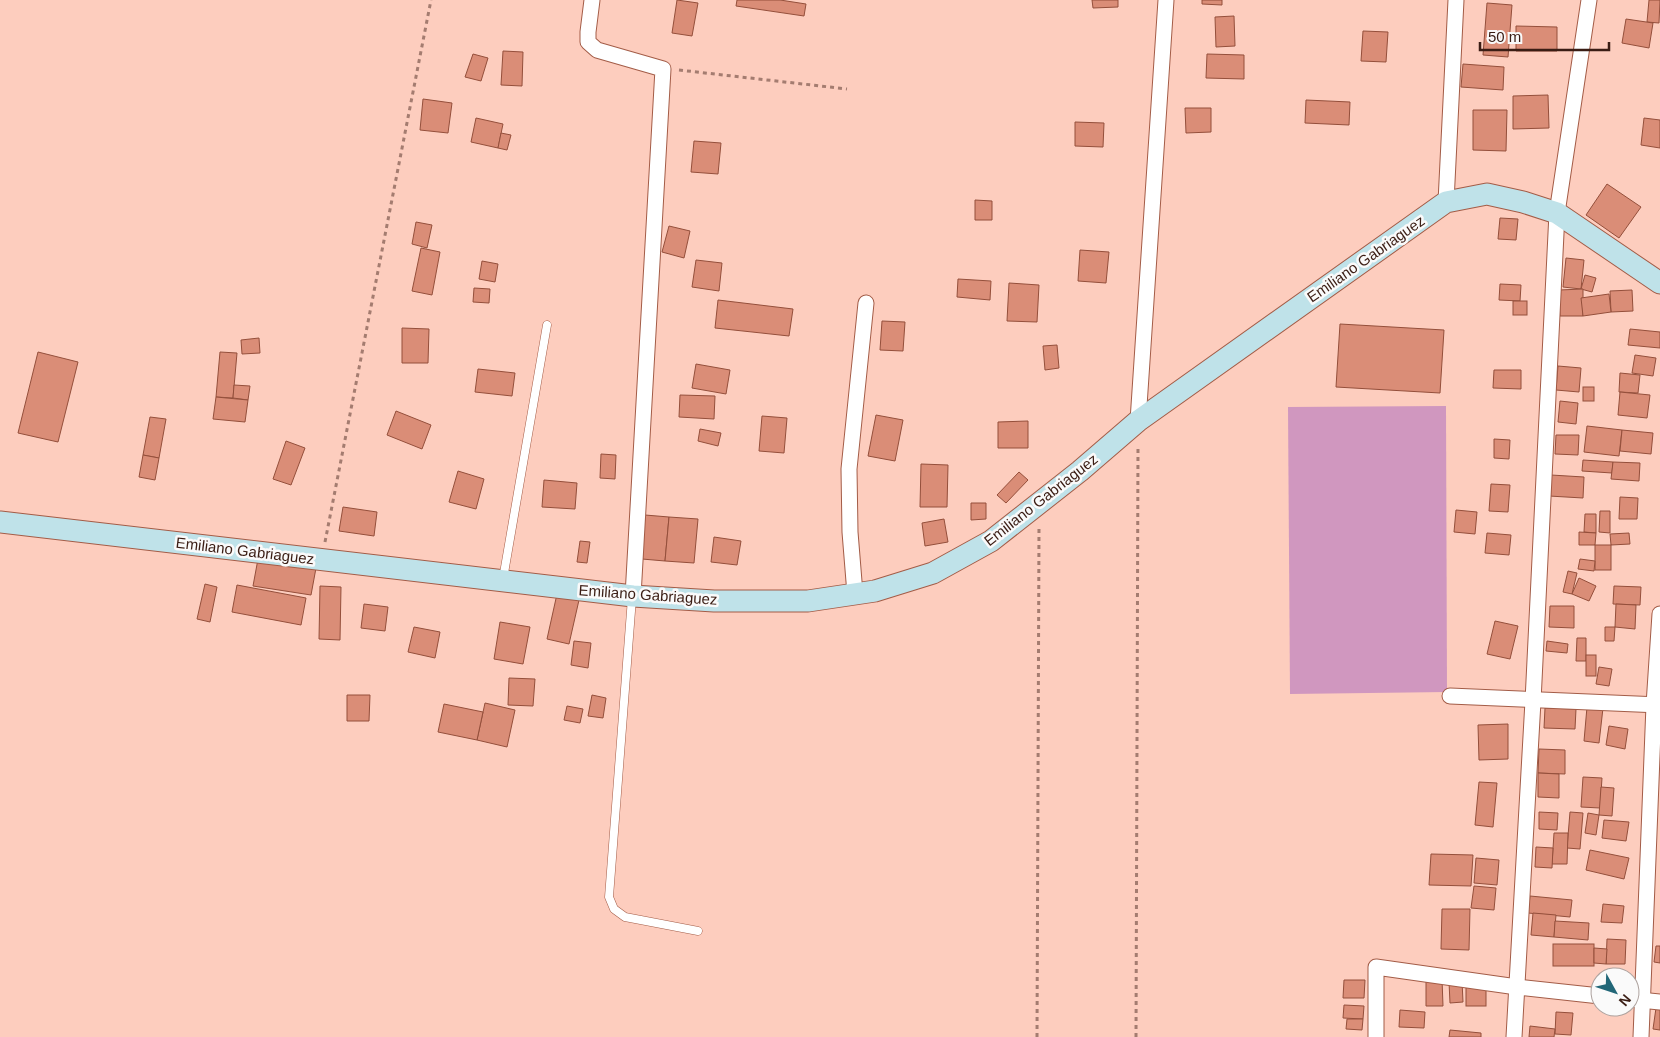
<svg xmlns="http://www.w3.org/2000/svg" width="1660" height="1037" viewBox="0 0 1660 1037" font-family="Arial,sans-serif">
  <rect width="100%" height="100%" fill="#fdcdbe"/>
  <path fill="#d097bf" d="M1446,406L1447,692L1290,694L1288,407Z"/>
  <g fill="#da8d77" stroke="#944f3b">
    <path d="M677,0L698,3L692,36L672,33Z"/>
    <path d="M737,0H780L806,4L804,16L736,6Z"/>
    <path d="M1092,0H1118V7L1093,8Z"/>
    <path d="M1202,0H1222V5L1202,4Z"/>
    <path d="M1649,0H1660L1659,23L1647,22Z"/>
    <path d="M1487,3L1512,5L1508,57L1483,55Z"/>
    <path d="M1234,16L1235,46L1216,47L1215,17Z"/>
    <path d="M1626,19L1653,23L1649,48L1622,43Z"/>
    <path d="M1516,26L1557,27V51H1516Z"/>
    <path d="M1363,31L1388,32L1386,62L1361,61Z"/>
    <path d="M503,51L523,52L522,86L501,85Z"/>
    <path d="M473,54L488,58L481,81L465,77Z"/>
    <path d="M1207,54L1244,55V79L1206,78Z"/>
    <path d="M1463,64L1504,67L1503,90L1461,87Z"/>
    <path d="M1548,95L1549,128L1513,129V96Z"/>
    <path d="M423,99L452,103L448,133L420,130Z"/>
    <path d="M1306,100L1350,102L1349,125L1305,123Z"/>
    <path d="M1185,108H1211V132L1186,133Z"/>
    <path d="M1473,110H1507L1506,151L1473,150Z"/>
    <path d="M476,118L503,124L498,148L471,142Z"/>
    <path d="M1644,118L1660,120V148L1641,145Z"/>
    <path d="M1075,122L1104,123L1103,147L1075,146Z"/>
    <path d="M501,133L511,135L507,150L498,148Z"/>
    <path d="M694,141L721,143L718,174L691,172Z"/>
    <path d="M1607,184L1641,207L1619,238L1586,215Z"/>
    <path d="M975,200L992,201V220H975Z"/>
    <path d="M1500,218L1518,219L1516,240L1498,239Z"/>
    <path d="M416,222L432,225L427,248L412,244Z"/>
    <path d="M669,226L690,231L684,258L662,252Z"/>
    <path d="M421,248L440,252L432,295L412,291Z"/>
    <path d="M1080,250L1109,252L1106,283L1078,281Z"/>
    <path d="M1566,258L1584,260L1581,289L1563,287Z"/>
    <path d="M696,260L722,263L719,291L692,287Z"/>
    <path d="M482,261L498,264L495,282L479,279Z"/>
    <path d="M1585,275L1596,278L1592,292L1581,289Z"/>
    <path d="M958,279L991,281L990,300L957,297Z"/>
    <path d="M1009,283L1039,285L1037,322L1007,321Z"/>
    <path d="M1500,284L1521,285L1520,301L1499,300Z"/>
    <path d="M474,288L490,289L489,303L473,302Z"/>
    <path d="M1583,289V316H1560L1559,290Z"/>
    <path d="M1632,290L1633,311L1611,312L1610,291Z"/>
    <path d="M1609,294L1611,312L1583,316L1581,298Z"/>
    <path d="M718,300L793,309L789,336L715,328Z"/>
    <rect x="1513" y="301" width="14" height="14"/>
    <path d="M882,321L905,322L903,351L880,350Z"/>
    <path d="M1340,324L1444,330L1440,393L1336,387Z"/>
    <path d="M402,328L429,329L428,363H402Z"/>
    <path d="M1630,329L1660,332V348L1628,345Z"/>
    <path d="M259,338L260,353L242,354L241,340Z"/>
    <path d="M1057,345L1059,368L1045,370L1043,346Z"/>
    <path d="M38,352L78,362L58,442L18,433Z"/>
    <path d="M220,352L237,353L233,398L216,397Z"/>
    <path d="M1635,355L1656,358L1653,376L1632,373Z"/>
    <path d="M696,364L730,370L726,394L692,388Z"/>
    <path d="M1558,366L1581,368L1579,392L1556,390Z"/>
    <path d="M478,369L515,373L512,396L475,392Z"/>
    <path d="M1494,370H1521V389L1493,388Z"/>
    <path d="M1620,373L1640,375L1638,393L1619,392Z"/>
    <path d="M234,385L250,386L248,400L233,398Z"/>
    <rect x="1583" y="387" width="11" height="14"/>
    <path d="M1620,392L1650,395L1647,418L1618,415Z"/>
    <path d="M680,395L715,396L714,419L679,417Z"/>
    <path d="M216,397L248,400L245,422L213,419Z"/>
    <path d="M1560,401L1578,403L1576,424L1558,422Z"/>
    <path d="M396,411L431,425L422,449L387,435Z"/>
    <path d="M876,415L903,420L895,461L868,456Z"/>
    <path d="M762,416L787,418L784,453L759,451Z"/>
    <path d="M150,417L166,419L159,458L143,455Z"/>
    <path d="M1028,421V448H998V422Z"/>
    <path d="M1587,426L1622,430L1619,456L1584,452Z"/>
    <path d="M700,429L721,433L718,446L698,441Z"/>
    <path d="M1622,430L1653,433L1651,454L1620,451Z"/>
    <path d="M1556,435H1579L1578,455L1555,454Z"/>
    <path d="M1494,439L1510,440L1509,459L1494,458Z"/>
    <path d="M286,441L305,448L291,485L273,479Z"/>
    <path d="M601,454L616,455L615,479L600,478Z"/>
    <path d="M143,455L159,458L155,480L139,477Z"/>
    <path d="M1583,460L1613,462L1612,473L1582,471Z"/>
    <path d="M1613,462L1640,463L1639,481L1611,479Z"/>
    <path d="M921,464L948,465L947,507H920Z"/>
    <path d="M458,471L484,479L476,509L449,502Z"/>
    <path d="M1019,472L1028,480L1006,503L997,495Z"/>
    <path d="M1551,475L1584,477L1583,498L1549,496Z"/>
    <path d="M544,480L577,483L575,509L542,507Z"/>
    <path d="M1491,484L1510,485L1508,512L1489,511Z"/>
    <path d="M1620,497L1638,498L1637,519H1619Z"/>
    <path d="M971,503H986V519L971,520Z"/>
    <path d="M343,507L377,512L374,536L339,531Z"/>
    <path d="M1456,510L1477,512L1475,534L1454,532Z"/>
    <path d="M1600,511H1610V533L1599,532Z"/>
    <path d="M1585,514H1596V533L1584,532Z"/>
    <path d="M645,515L669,517L665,561L642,559Z"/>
    <path d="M669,517L698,519L694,563L665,561Z"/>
    <path d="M944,519L948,542L925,546L922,523Z"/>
    <path d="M1579,532L1596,533L1595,545H1579Z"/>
    <path d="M1487,533L1511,535L1509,555L1485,553Z"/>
    <path d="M1629,533L1630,544L1611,545L1610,534Z"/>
    <path d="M714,537L741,541L737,565L711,562Z"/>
    <path d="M580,541L590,542L587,563L577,562Z"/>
    <rect x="1595" y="545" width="16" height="25"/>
    <path d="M258,559L316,568L311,595L253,586Z"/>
    <path d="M1580,559L1595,561L1594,571L1578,569Z"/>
    <path d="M1568,571L1577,573L1572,594L1563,592Z"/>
    <path d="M1579,578L1596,586L1589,601L1572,594Z"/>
    <path d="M205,584L217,587L210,622L197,619Z"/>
    <path d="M237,585L306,598L301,625L232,612Z"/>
    <path d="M320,586L341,587L340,640L319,639Z"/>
    <path d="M1614,586L1641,587L1640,605L1613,604Z"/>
    <path d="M557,594L579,600L569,644L547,639Z"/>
    <path d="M364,604L388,607L385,631L361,628Z"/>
    <path d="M1616,604L1636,605L1635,629L1615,627Z"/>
    <path d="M1550,606H1574V628L1549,627Z"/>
    <path d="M1495,621L1518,626L1510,659L1487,654Z"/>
    <path d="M500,622L530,627L523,664L494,659Z"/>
    <path d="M414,627L440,632L435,658L408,652Z"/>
    <path d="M1605,627H1615L1614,641H1605Z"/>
    <path d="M1577,638H1586V661H1576Z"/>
    <path d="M574,641L591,643L588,668L571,665Z"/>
    <path d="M1547,641L1568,644L1567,653L1546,651Z"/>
    <rect x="1586" y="655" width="10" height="21"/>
    <path d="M1599,667L1612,669L1609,686L1596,684Z"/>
    <path d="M509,678L535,679L533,706L508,705Z"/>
    <path d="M347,695H370L369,721H347Z"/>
    <path d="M592,695L606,698L603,718L588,716Z"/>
    <path d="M485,703L515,710L507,747L477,740Z"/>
    <path d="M444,704L483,712L477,740L438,732Z"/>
    <path d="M567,706L583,709L580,723L564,720Z"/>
    <path d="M1587,707L1603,708L1599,743L1584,741Z"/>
    <path d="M1545,708L1576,709L1575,729L1544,728Z"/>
    <path d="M1508,724V759L1479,760L1478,725Z"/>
    <path d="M1609,726L1628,729L1625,749L1606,745Z"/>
    <path d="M1539,749L1565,750V774L1538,773Z"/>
    <path d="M1538,773L1559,774V798L1538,797Z"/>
    <path d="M1583,777L1602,778L1600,808L1581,807Z"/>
    <path d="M1479,782L1497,783L1493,827L1475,825Z"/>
    <path d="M1601,787L1614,788L1612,816L1599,815Z"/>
    <path d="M1539,812L1558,813L1557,830L1539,829Z"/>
    <path d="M1570,812L1583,813L1580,849L1567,848Z"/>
    <path d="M1588,813L1599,815L1596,835L1585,833Z"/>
    <path d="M1604,820L1629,822L1626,841L1602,838Z"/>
    <path d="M1554,833H1568L1567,864H1552Z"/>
    <path d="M1536,847L1553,848L1552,868L1535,867Z"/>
    <path d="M1590,850L1629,858L1624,879L1586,870Z"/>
    <path d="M1431,854L1473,855L1471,886L1429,885Z"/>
    <path d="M1476,858L1499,860L1497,885L1474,883Z"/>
    <path d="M1474,886L1496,888L1494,910L1471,908Z"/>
    <path d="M1530,896L1572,900L1570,917L1528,913Z"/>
    <path d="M1603,904L1624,906L1622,923L1601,922Z"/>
    <path d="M1442,909H1470L1469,950L1441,949Z"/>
    <path d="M1533,913L1556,915L1554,937L1531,935Z"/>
    <path d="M1555,921L1589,923L1588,940L1554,937Z"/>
    <path d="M1607,939L1626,940L1625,964H1606Z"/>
    <rect x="1553" y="944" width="41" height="22"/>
    <path d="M1656,946H1660V963L1654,962Z"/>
    <path d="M1594,948L1607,949L1606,964L1594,963Z"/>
    <path d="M1426,979H1442L1443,1006H1426Z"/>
    <path d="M1344,980H1365L1364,998H1343Z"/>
    <path d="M1462,981L1463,1002L1450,1003L1449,982Z"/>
    <rect x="1466" y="984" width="20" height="22"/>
    <path d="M1344,1005L1364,1006L1363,1019L1343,1018Z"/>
    <path d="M1656,1008L1660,1009V1030L1653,1029Z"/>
    <path d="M1400,1010L1425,1012L1424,1028L1399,1027Z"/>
    <path d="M1556,1012L1573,1013L1571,1035L1555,1034Z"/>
    <path d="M1347,1019H1363L1362,1030L1346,1029Z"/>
    <path d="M1530,1026L1555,1029L1554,1037H1529Z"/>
    <path d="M1450,1030L1481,1033V1037H1449Z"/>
  </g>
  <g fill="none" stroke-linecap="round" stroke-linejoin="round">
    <g stroke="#a35c47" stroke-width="9">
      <g id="lane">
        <path d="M503,579L547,325"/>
        <path d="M632,598L609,897L614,909L625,917L698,931"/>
      </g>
    </g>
    <g stroke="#a35c47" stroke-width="17">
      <g id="street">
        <path d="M592,0L588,32V42L597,50L663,69L633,596"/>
        <path d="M1446,202L1456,0"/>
        <path d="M1138,421L1166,0"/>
        <path d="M855,594L850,532L849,469L866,303"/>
        <path d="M1450,696L1660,705"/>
        <path d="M1630,999L1660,1002"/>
        <path d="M1376,1037V967L1517,987L1600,996"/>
        <path d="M1514,1037L1533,701L1557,213L1589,0"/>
        <path d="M1641,1037L1654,705L1660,614"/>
      </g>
    </g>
    <g stroke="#a35c47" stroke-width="23">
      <path id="secondary" d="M0,522L633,596L714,601H808L875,591L933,573L991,541L1080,471L1138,421L1446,202L1487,194L1523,202L1557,213L1660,283"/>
    </g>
    <g stroke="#a47c70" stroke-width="3" stroke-dasharray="4 4" stroke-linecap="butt">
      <path d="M679,70L847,89"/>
      <path d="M325,542L431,0"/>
      <path d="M1037,1037L1039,527"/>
      <path d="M1136,1037L1138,445"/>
    </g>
    <use href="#lane" stroke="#fff" stroke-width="8"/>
    <use href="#street" stroke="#fff" stroke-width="15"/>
    <use href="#secondary" stroke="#bfe2e9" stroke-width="21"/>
  </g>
  <g text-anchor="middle" stroke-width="5" stroke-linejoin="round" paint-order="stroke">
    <g font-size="15" fill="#3a1d14" stroke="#fafafa">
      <text transform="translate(1366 259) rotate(-35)" y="5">Emiliano Gabriaguez</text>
      <text transform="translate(1041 500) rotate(-38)" y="5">Emiliano Gabriaguez</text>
      <text transform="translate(245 551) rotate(7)" y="5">Emiliano Gabriaguez</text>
      <text transform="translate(648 595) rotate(4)" y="5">Emiliano Gabriaguez</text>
    </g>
  </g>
  <g transform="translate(1615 992) rotate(130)"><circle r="24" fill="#fafafa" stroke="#ada29e"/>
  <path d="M0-4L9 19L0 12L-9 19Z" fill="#226778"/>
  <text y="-8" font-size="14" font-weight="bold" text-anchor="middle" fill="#3a1d14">N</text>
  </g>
  <path d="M1480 42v8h129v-8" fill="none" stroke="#3a1d14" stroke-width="2.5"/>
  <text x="1488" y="42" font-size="15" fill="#3a1d14" stroke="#fafafa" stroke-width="4" paint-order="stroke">50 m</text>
</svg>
